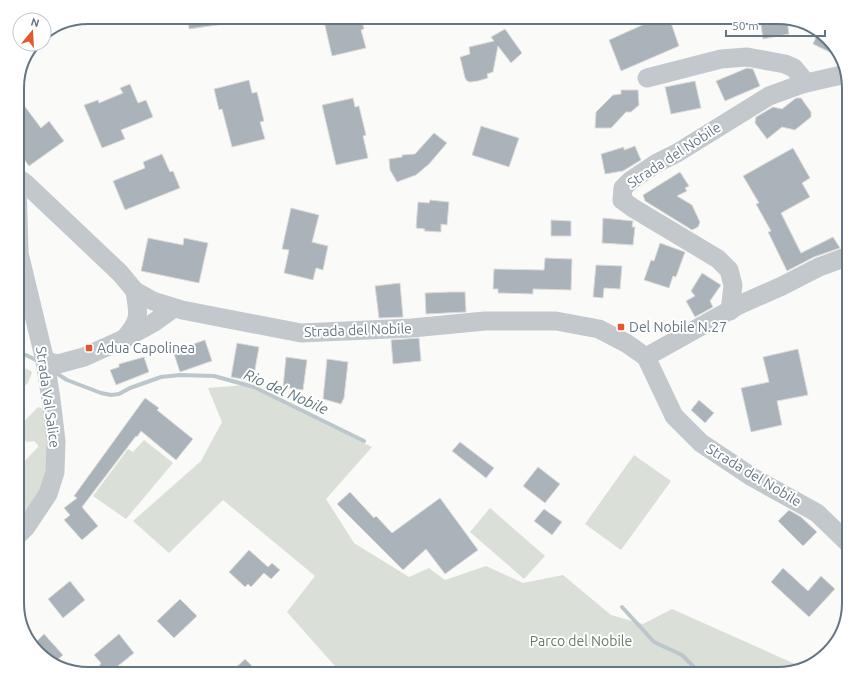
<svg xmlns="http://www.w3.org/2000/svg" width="866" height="691" viewBox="0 0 866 691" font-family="Ubuntu,sans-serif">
  <rect width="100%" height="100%" fill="#fafaf8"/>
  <g fill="#dadfd7">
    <path d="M17,365L31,371L32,373C27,383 30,386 17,387Z"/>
    <path d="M246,385L372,447L326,499L354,543L409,577L429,568L445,580L486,566L523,583L563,575L611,615L643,624L672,609L804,668L778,674H342L287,612L315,576L223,500L169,553L133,521L201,461L222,422L208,388Z"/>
    <path d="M38,407L43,409C46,433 51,466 40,489C34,502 25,514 17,526V477L19,473V467L38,447V445L34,441L27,442L17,432V429Z"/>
    <path d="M144,440L173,463L126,519L93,496L128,449L133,452Z"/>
    <path d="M634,455L671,481L621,550L585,524Z"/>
    <path d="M490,508L545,556L524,579L470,532Z"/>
  </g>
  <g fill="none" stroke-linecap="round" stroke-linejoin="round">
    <g stroke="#bbc7cb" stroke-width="4">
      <path d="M17,354L26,355L38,361"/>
      <path d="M53,371L67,380L101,393L111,395L119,394L130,388L161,377L180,375L214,376L254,387L364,441"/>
      <path d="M622,607L654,642L682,655L701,674"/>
    </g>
  </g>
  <g fill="#aab3b9" stroke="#dcdcda">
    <path d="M188,17H230L231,23L189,29Z"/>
    <path d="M323,17H361L364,29L361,30L366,48L332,56Z"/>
    <path d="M660,17H669L679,46L621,71L609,40Z"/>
    <path d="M760,17H778L787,20L789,34L763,39Z"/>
    <path d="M505,29L522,53L511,63L498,46L493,72L487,74L488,78L478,81L470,82L467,81L465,78L460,57L470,54L469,47L494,41L491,37Z"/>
    <path d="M818,32L825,35L842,58L813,44Z"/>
    <path d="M747,68L753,69L760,86L725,101L716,81Z"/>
    <path d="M249,80L252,93L257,92L264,121L260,122L265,139L232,147L222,109L219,110L214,89Z"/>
    <path d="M695,81L701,108L671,114L665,87Z"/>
    <path d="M130,84L138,103L146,100L153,117L121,130L125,139L102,148L84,105L98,100L99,103L123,93L120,88Z"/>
    <path d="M621,90H638L639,105L631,112H626L611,128H595L596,112L613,95L621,94Z"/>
    <path d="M17,96L41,128L49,121L64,141L29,166L17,150Z"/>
    <path d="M353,98L355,107L359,106L366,135L363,136L368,158L336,165L322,105Z"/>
    <path d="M796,98H801L811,112V117L795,130L782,127L767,139L755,123L756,117L773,107L782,109Z"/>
    <path d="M481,126L519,138L509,167L472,155Z"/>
    <path d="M434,133L447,143L429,164L416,175L397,182L390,170L389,159L402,157V155L415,154Z"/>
    <path d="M635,146L641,160L623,171L605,174L601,154L624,147V150Z"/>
    <path d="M793,148L810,178L802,183L810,197L781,213L801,253L833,237L840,248L814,257L787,271L768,232L771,231L756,204L759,203L743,176Z"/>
    <path d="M162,154L170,172L173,171L180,188L125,210L113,181L145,168L143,162Z"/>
    <path d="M680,172L689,186L685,188L687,191L677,196L692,205L700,222L698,227L692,230L645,201L643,195Z"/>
    <path d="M430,200L449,202L447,225L441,224V232L424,231L425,229L416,228L418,202L429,203Z"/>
    <path d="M291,208L319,215L312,242L328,246L323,270L316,268L313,280L284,273L289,250L282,249Z"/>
    <path d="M603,218L633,221L632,227H635L633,245L602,243Z"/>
    <path d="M551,220L571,221V236H551Z"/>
    <path d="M148,238L183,245L184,238L208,243L199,283L141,271Z"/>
    <path d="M660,243L685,252L676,277L673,276L669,288L644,280L651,260L654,261Z"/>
    <path d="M545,258L572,259L571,290L533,289V294L498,293V289H493L494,269L544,270Z"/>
    <path d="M596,265L622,266L620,289L604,288L603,298L593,297Z"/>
    <path d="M702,273L721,285L710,301L713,307L695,317L686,301L695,296L691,291Z"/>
    <path d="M400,283L403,317L379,318L375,286Z"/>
    <path d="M451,292H465L466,312L426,314L425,293Z"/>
    <path d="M419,338L421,361L393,364L391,340Z"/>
    <path d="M205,340L212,361L180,372L173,351Z"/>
    <path d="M237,343L259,347L253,381L231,377Z"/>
    <path d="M798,349L808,395L777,401L782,425L751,432L741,388L769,382L763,357Z"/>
    <path d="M144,357L149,372L116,385L110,370L119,367V364Z"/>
    <path d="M286,357L307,360L303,390L283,387Z"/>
    <path d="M327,359L348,362L344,398L341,404L323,399Z"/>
    <path d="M145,398L159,408L157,410L193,439L176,460L141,431L137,437L136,436L82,507L98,526L82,540L64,520L70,515L64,508L77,498L74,496Z"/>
    <path d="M699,400L714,413L705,423L691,410Z"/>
    <path d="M460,442L494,468L486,478L452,451Z"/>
    <path d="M538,467L560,484L545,503L523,486Z"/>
    <path d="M350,492L374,518L376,516L392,533L440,498L478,550L445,574L426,549L403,570L337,504Z"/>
    <path d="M544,509L562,522L552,535L534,521Z"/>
    <path d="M789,510L801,517L817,532L803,546L778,521Z"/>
    <path d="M249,550L268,567L272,563L280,570L271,579L264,573L251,587L248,584L245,587L229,572Z"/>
    <path d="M783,568L808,591L821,576L835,589L809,617L771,582Z"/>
    <path d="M70,581L85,600L63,618L48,599Z"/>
    <path d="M180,599L197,616L174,638L157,621Z"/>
    <path d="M44,634L63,655L55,662L41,656L33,645Z"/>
    <path d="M119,634L134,653L108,674H95L101,663L94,655Z"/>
    <path d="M245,659L260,674H229Z"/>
  </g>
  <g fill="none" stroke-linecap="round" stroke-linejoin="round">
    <g stroke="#c3c8cc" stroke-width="19">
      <path d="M647,78L721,59L747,57L785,64L794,68L803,79L802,84"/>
      <path d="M17,177L25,183L120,273L135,291L153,301L182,310L301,333L412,328L485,321H556L599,329L626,343L646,357L674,416L701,443L752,477L817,513L849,544"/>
      <path d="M17,183L19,250"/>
      <path d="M730,311L733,285L729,270L718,259L633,208L622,200L623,188L630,181L657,163L677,153L769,96L802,84L846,74"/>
      <path d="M125,338C142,318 138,314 135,291"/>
      <path d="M646,357L739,305L782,286L819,267L849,256"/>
      <path d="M45,361L58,364L84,357L124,339L153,323L174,308"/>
      <path d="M17,536L26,527L48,494L55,472L56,441L51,399L45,361L17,245"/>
    </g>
  </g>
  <g fill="#e4572e" stroke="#fff" stroke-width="1.5">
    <rect x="617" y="323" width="8" height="8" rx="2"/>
    <rect x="85" y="344" width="8" height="8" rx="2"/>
  </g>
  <g text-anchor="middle" stroke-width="4" stroke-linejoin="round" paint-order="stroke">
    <g font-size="14" fill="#657683" stroke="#fff">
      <text transform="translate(674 155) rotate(-33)" y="5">Strada del Nobile</text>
      <text transform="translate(358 330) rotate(-2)" y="5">Strada del Nobile</text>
      <text transform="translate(48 397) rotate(82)" y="5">Strada Val Salice</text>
      <text transform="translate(754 475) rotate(31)" y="5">Strada del Nobile</text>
    </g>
    <g font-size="14" fill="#657683" stroke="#fff" text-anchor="start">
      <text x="629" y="332">Del Nobile N.27</text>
      <text x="97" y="353">Adua Capolinea</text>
    </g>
    <g font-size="14" fill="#687a64" stroke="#fff">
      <text x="581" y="646">Parco del Nobile</text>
    </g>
    <g font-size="15" font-style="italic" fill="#60757c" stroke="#fff">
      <text transform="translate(286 392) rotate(24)" y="5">Rio del Nobile</text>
    </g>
  </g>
  <path d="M0 0H866V691H0ZM88 24H778A64 64 0 0 1 842 88V603A64 64 0 0 1 778 667H88A64 64 0 0 1 24 603V88A64 64 0 0 1 88 24Z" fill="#fff" fill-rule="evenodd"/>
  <path fill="none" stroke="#657683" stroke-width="2" d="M88 24H778A64 64 0 0 1 842 88V603A64 64 0 0 1 778 667H88A64 64 0 0 1 24 603V88A64 64 0 0 1 88 24Z"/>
  <g transform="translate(32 32) rotate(18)"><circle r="19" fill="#ffffff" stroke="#c1c8cd"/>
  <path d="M0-3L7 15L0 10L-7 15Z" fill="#e4572e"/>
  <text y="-6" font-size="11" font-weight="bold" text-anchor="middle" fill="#657683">N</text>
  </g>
  <path d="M726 30v6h99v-6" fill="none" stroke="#657683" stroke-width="2"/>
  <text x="732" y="30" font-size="12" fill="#657683" stroke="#ffffff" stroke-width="3" paint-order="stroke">50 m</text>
</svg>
